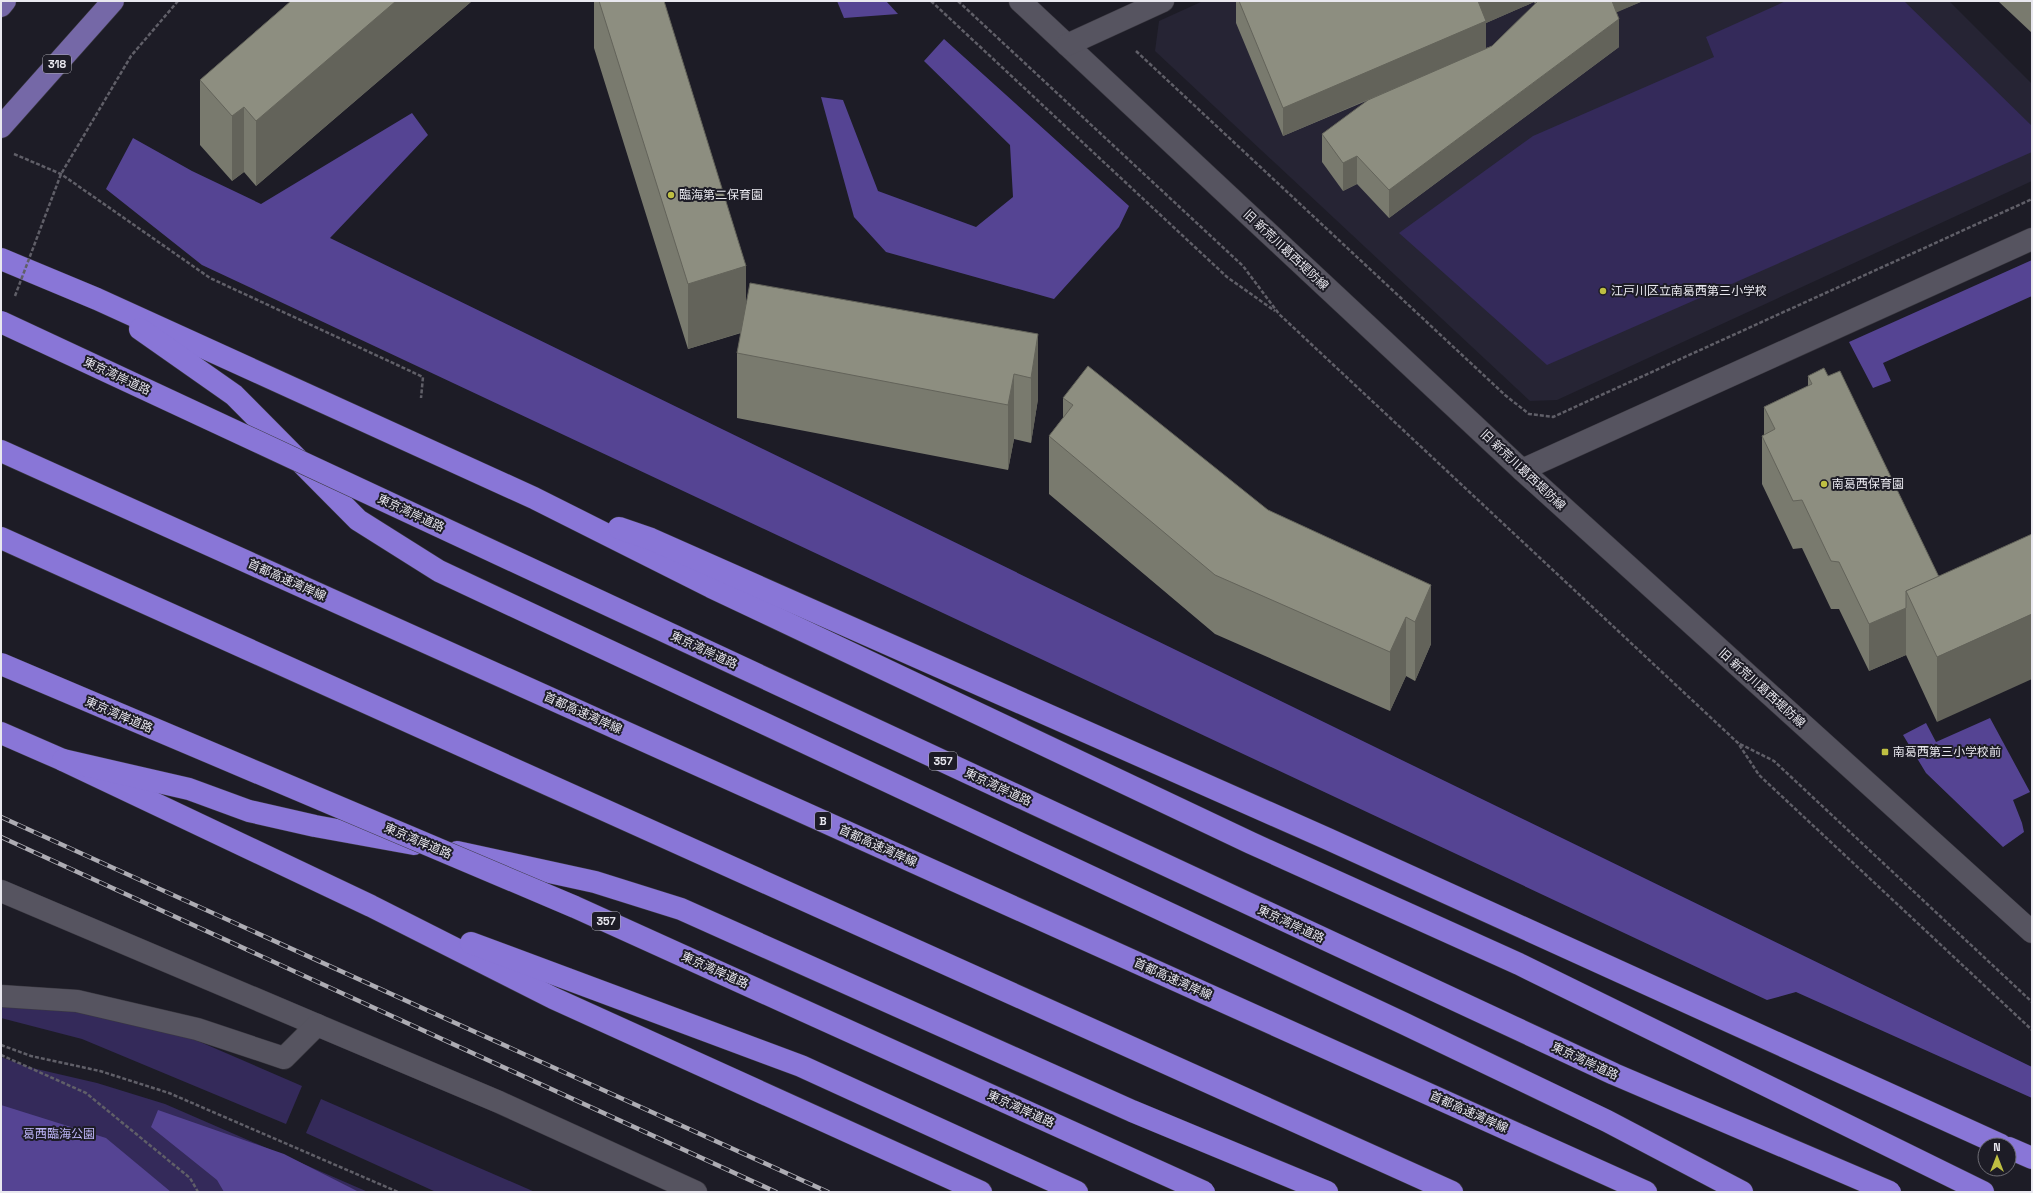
<svg xmlns="http://www.w3.org/2000/svg" width="2033" height="1193" viewBox="0 0 2033 1193" font-family="'Space Grotesk','Noto Sans JP',sans-serif">
  <rect width="100%" height="100%" fill="#1d1c26"/>
  <path fill="#262434" d="M1203,1H1949L2032,84V181L1557,400L1530,401L1155,51L1159,21Z"/>
  <g fill="#342a5a">
    <path d="M1786,1H1904L2032,126V152L1547,365L1399,233L1533,136L1714,57L1706,37Z"/>
    <path d="M1,1003L87,1012L191,1038L302,1086L286,1124L82,1039L1,1018Z"/>
    <path d="M1,1057L28,1067L97,1083L165,1104L368,1192H1Z"/>
    <path d="M321,1099L535,1192H436L306,1133Z"/>
  </g>
  <g fill="#554493">
    <path d="M837,1H886L898,14L844,18Z"/>
    <path d="M944,39L1129,206L1119,227L1054,299L886,252L854,217L821,97L843,100L878,191L976,227L1013,197L1010,145L924,61Z"/>
    <path d="M412,113L428,135L330,238L2032,1067V1098L1796,992L1767,1000L202,265L106,189L133,138L192,171L261,204Z"/>
    <path d="M2032,260V296L1883,363L1891,381L1873,388L1849,342Z"/>
    <path d="M1990,718L2030,792L2013,800L2022,823L2024,832L2003,847L1926,773L1903,735L1926,723L1936,742Z"/>
    <path d="M1,1105L106,1138L171,1192H1Z"/>
    <path d="M158,1110L284,1154L359,1192H224L217,1180L151,1127Z"/>
  </g>
  <g fill="none" stroke-linecap="round" stroke-linejoin="round">
    <g stroke="#3a3840" stroke-width="23">
      <g id="minor">
        <path d="M1020,1L1522,470L2032,932"/>
        <path d="M1067,45L1163,1"/>
        <path d="M1522,470L2032,239"/>
        <path d="M1,891L317,1025"/>
        <path d="M1,996L77,1001L197,1029L284,1058L317,1025L499,1102L696,1192"/>
      </g>
    </g>
    <g stroke="#3a3840" stroke-width="23">
      <g id="major">
        <path d="M1,6L5,1"/>
        <path d="M1,127L113,1"/>
      </g>
    </g>
    <g stroke="#3a3840" stroke-width="23">
      <g id="highway">
        <path d="M1,259L97,299L534,498L711,587L1251,843L1519,964L1983,1192"/>
        <path d="M140,329L234,395L358,520L439,571L1405,1024L1607,1121L1742,1192"/>
        <path d="M1,451L1646,1192"/>
        <path d="M619,528L651,539L1328,839L2001,1145"/>
        <path d="M1,538L1452,1192"/>
        <path d="M1,733L63,760L371,906L553,998L981,1192"/>
        <path d="M63,760L189,789L249,811L315,826L414,844"/>
        <path d="M457,852L595,882L681,909L1132,1111L1327,1192"/>
        <path d="M471,943L801,1066L1077,1192"/>
        <path d="M2009,1148L2032,1158"/>
      </g>
    </g>
    <g stroke="#605f68" stroke-width="2.5" stroke-dasharray="4 2" stroke-linecap="butt">
      <path d="M931,1L1227,277L1275,311"/>
      <path d="M958,1L1243,266L1279,314L1738,743L1759,775L2032,1030"/>
      <path d="M1136,51L1505,395L1529,414L1553,417L2032,199"/>
      <path d="M14,154L61,174L210,278L423,377L421,398"/>
      <path d="M1740,744L1774,761L2032,1002"/>
      <path d="M1,1045L31,1056L100,1071L169,1093L398,1192"/>
      <path d="M1,1055L86,1093L190,1178L198,1192"/>
    </g>
    <use href="#minor" stroke="#565460" stroke-width="22"/>
    <use href="#major" stroke="#7568a7" stroke-width="22"/>
    <use href="#highway" stroke="#8976d7" stroke-width="22"/>
    <g stroke="#adacb3" stroke-width="4.5">
      <g id="rail">
        <path d="M1,817L828,1192"/>
        <path d="M1,837L776,1192"/>
      </g>
    </g>
    <use href="#rail" stroke="#1d1c26" stroke-width="3" stroke-dasharray="9" stroke-linecap="butt"/>
    <g stroke="#3a3840" stroke-width="23" stroke-linecap="butt">
      <g id="highway-bridge">
        <path d="M1,322L1614,1074L1890,1192"/>
        <path d="M1,664L575,907L1204,1192"/>
      </g>
    </g>
    <path stroke="#605f68" stroke-width="2.5" stroke-dasharray="4 2" stroke-linecap="butt" d="M15,296L61,174L131,56L178,1"/>
    <use href="#highway-bridge" stroke="#8976d7" stroke-width="22"/>
  </g>
  <g fill="#797a6e" fill-rule="evenodd">
    <path d="M291,1H472L256,186L244,172L232,181L200,145V80Z"/>
    <path d="M594,1H664L746,305L1038,334V399L1031,443L1014,439L1008,470L737,418V353L741,333L688,349L594,48Z"/>
    <path d="M1236,1H1643L1616,12L1619,47L1389,218L1357,184L1343,191L1322,162V134L1371,99L1283,136L1236,23ZM1534,2L1535,4L1492,46L1486,48V23Z"/>
    <path d="M1998,1H2032V33Z"/>
    <path d="M1808,376H1828L1939,577L1937,722L1906,655L1869,671L1839,609H1831L1802,548L1793,549L1762,484V436L1764,435V407L1808,386Z"/>
    <path d="M1063,398L1268,510L1431,585V644L1415,681L1406,676L1390,711L1215,634L1049,494V436L1063,418Z"/>
  </g>
  <g fill="#63635a">
    <path d="M396,1H472L256,186V121Z"/>
    <path d="M1477,1H1534V2L1486,23V49L1283,136V108Z"/>
    <path d="M1606,1H1643L1606,17Z"/>
    <path d="M1619,19V47L1389,218V190Z"/>
    <path d="M244,107V172L232,181V116Z"/>
    <path d="M1357,156V184L1343,191V163Z"/>
    <path d="M746,266V331L688,349V284Z"/>
    <path d="M1038,334V399L1031,443V378Z"/>
    <path d="M1014,374V439L1008,470V405Z"/>
    <path d="M1431,585V644L1415,681V622Z"/>
    <path d="M1906,608V655L1869,671V624Z"/>
    <path d="M2032,614V679L1937,722V657Z"/>
    <path d="M1406,617V676L1390,711V652Z"/>
  </g>
  <g fill="#8d8e80" stroke="#63635a">
    <path d="M291,1H396L256,121L244,107L232,116L200,80Z"/>
    <path d="M599,1H664L746,266L688,284Z"/>
    <path d="M1239,1H1478L1486,21L1283,108Z"/>
    <path d="M1538,1H1612L1619,19L1389,190L1357,156L1343,163L1322,134L1368,100L1492,46Z"/>
    <path d="M750,283L1038,334L1031,378L1014,374L1008,405L737,353Z"/>
    <path d="M1088,366L1268,510L1431,585L1415,622L1406,617L1390,652L1215,575L1049,436L1073,405L1063,398Z"/>
    <path d="M1824,368L1828,376L1840,371L1939,577L1906,591V608L1869,624L1839,562L1831,561L1802,500L1793,501L1762,436L1775,429L1764,407L1812,384L1808,376Z"/>
    <path d="M2032,534V614L1937,657L1906,591Z"/>
  </g>
  <g fill="#bebf42" stroke="#1d1c26" stroke-width="1.5">
    <circle cx="671" cy="195" r="4"/>
    <circle cx="1603" cy="291" r="4"/>
    <circle cx="1824" cy="484" r="4"/>
    <rect x="1881" y="748" width="8" height="8" rx="2"/>
  </g>
  <g text-anchor="middle" stroke-width="4" stroke-linejoin="round" paint-order="stroke">
    <g fill="#1d1c26" stroke="#acabb3" stroke-width="1">
      <rect x="43" y="55" width="28" height="18" rx="3"/>
      <rect x="929" y="752" width="28" height="18" rx="3"/>
      <rect x="815" y="812" width="16" height="18" rx="3"/>
      <rect x="592" y="912" width="28" height="18" rx="3"/>
    </g>
    <g font-size="11" font-weight="bold" fill="#e9e8ef">
      <text x="57" y="68">318</text>
      <text x="943" y="765">357</text>
      <text x="823" y="825">B</text>
      <text x="606" y="925">357</text>
    </g>
    <g font-size="12" fill="#e9e8ef" stroke="#1d1c26" text-anchor="start">
      <text x="679" y="199">臨海第二保育園</text>
      <text x="1611" y="295">江戸川区立南葛西第三小学校</text>
      <text x="1832" y="488">南葛西保育園</text>
      <text x="1893" y="756">南葛西第三小学校前</text>
    </g>
    <g font-size="12" fill="#e9e8ef" stroke="#1d1c26">
      <text transform="translate(1286 250) rotate(43)" y="4">旧 新荒川葛西堤防線</text>
      <text transform="translate(117 376) rotate(25)" y="4">東京湾岸道路</text>
      <text transform="translate(1523 470) rotate(43)" y="4">旧 新荒川葛西堤防線</text>
      <text transform="translate(411 513) rotate(25)" y="4">東京湾岸道路</text>
      <text transform="translate(287 580) rotate(24)" y="4">首都高速湾岸線</text>
      <text transform="translate(704 650) rotate(25)" y="4">東京湾岸道路</text>
      <text transform="translate(1762 688) rotate(42)" y="4">旧 新荒川葛西堤防線</text>
      <text transform="translate(583 713) rotate(24)" y="4">首都高速湾岸線</text>
      <text transform="translate(119 715) rotate(23)" y="4">東京湾岸道路</text>
      <text transform="translate(998 787) rotate(25)" y="4">東京湾岸道路</text>
      <text transform="translate(418 841) rotate(23)" y="4">東京湾岸道路</text>
      <text transform="translate(878 846) rotate(24)" y="4">首都高速湾岸線</text>
      <text transform="translate(1291 924) rotate(25)" y="4">東京湾岸道路</text>
      <text transform="translate(715 970) rotate(24)" y="4">東京湾岸道路</text>
      <text transform="translate(1173 979) rotate(24)" y="4">首都高速湾岸線</text>
      <text transform="translate(1585 1061) rotate(25)" y="4">東京湾岸道路</text>
      <text transform="translate(1021 1109) rotate(24)" y="4">東京湾岸道路</text>
      <text transform="translate(1469 1112) rotate(24)" y="4">首都高速湾岸線</text>
    </g>
    <g font-size="12" fill="#beb5f8" stroke="#1d1c26">
      <text x="59" y="1138">葛西臨海公園</text>
    </g>
  </g>
  <rect width="2033" height="1193" fill="none" stroke="#e9e8ef" stroke-width="4"/>
  <g transform="translate(1997 1157)"><circle r="19" fill="#1d1c26" stroke="#6f6e76"/>
  <path d="M0-3L7 15L0 10L-7 15Z" fill="#bebf42"/>
  <text y="-6" font-size="11" font-weight="bold" text-anchor="middle" fill="#e9e8ef">N</text>
  </g>
</svg>
